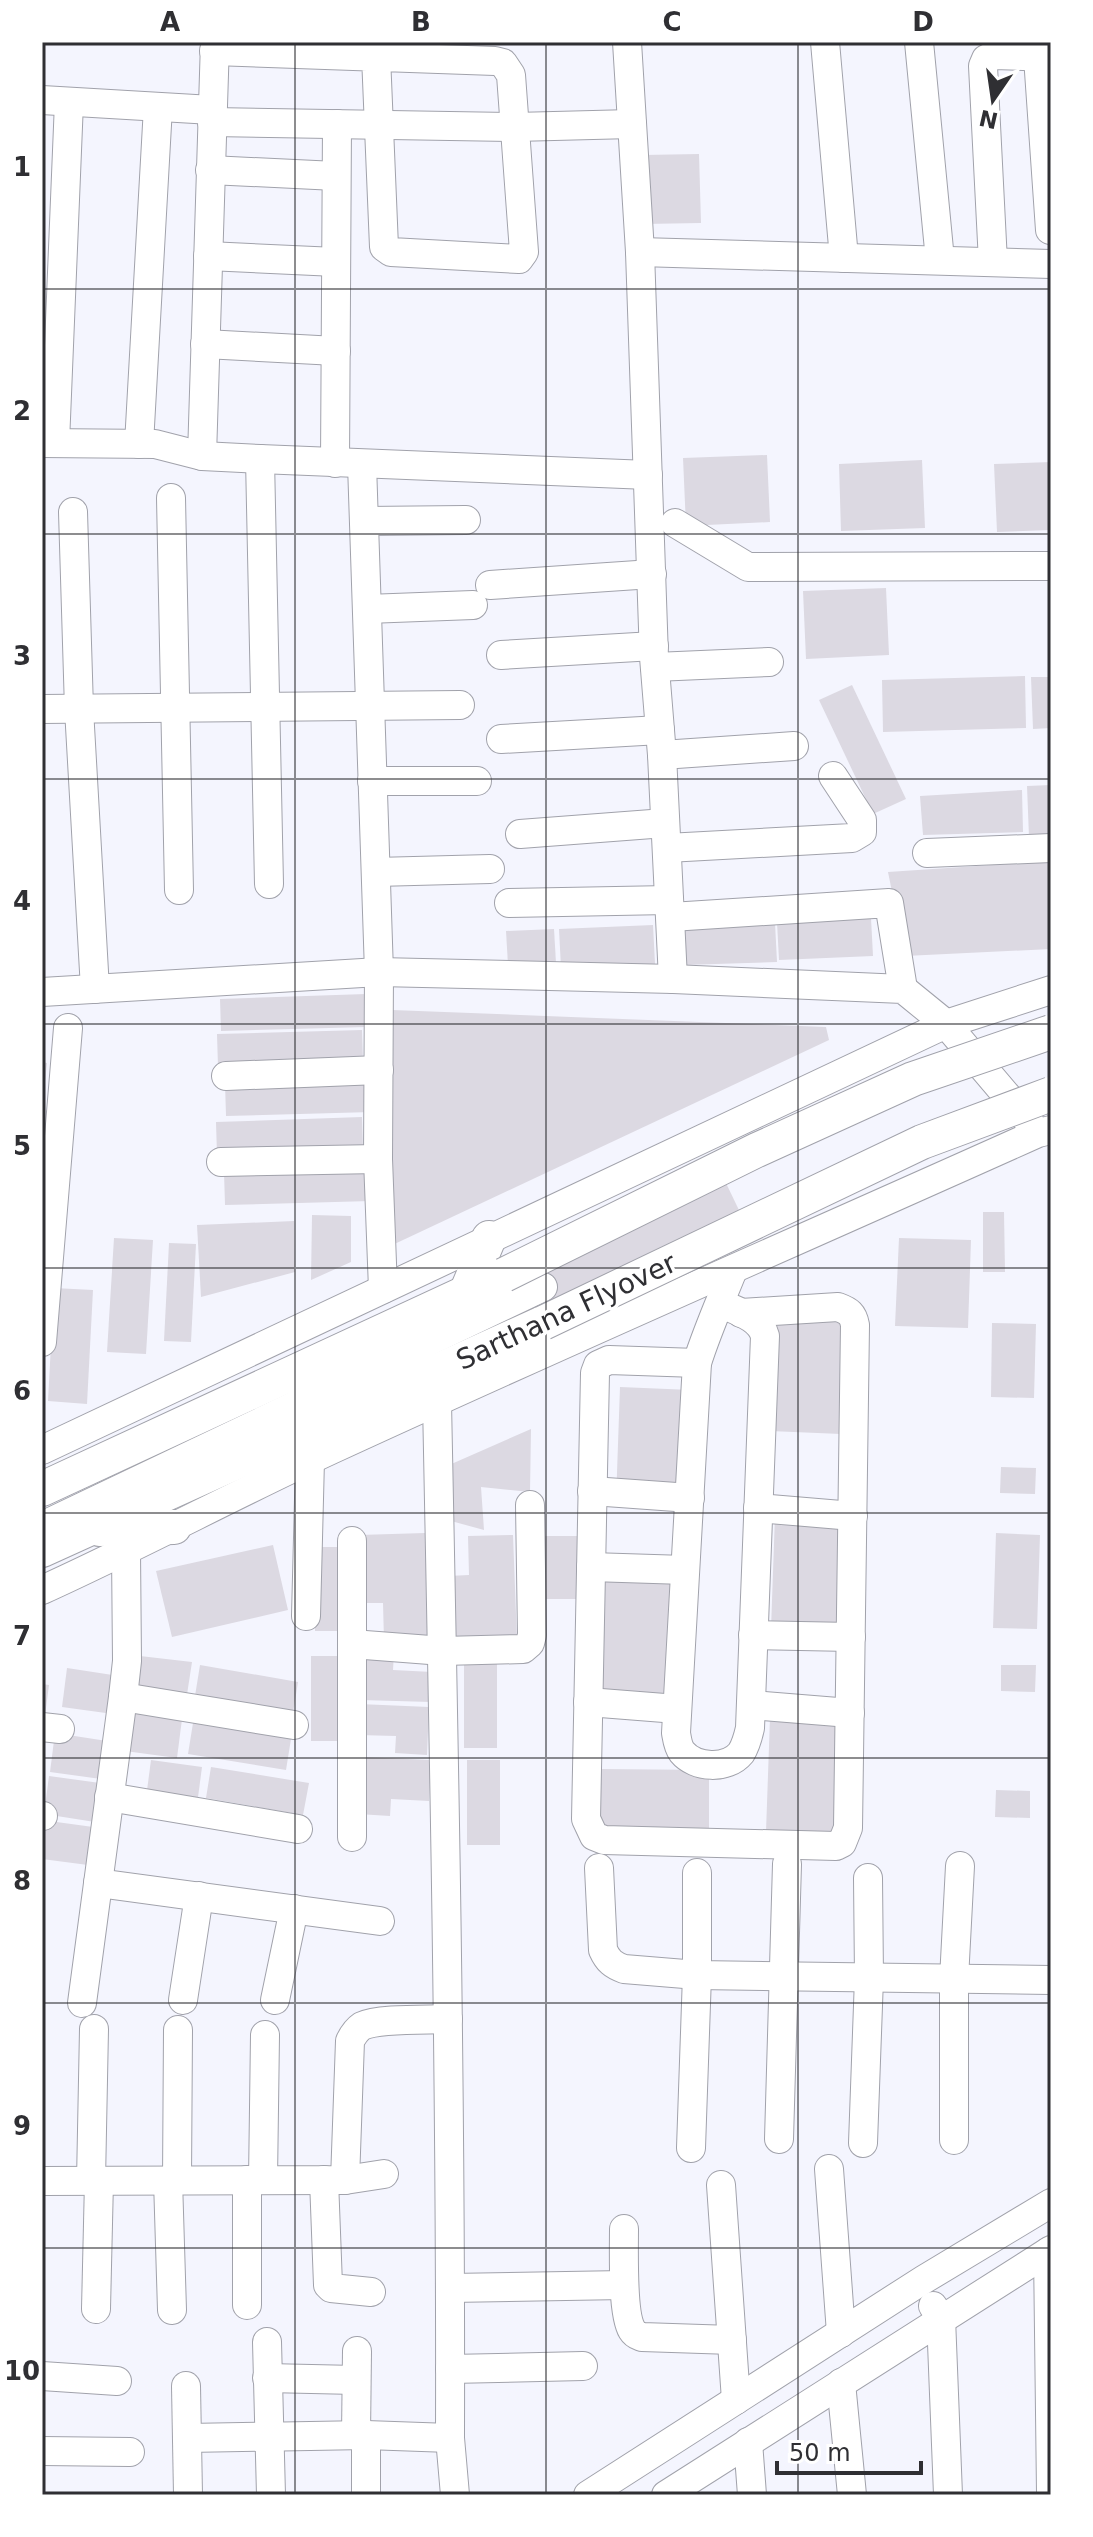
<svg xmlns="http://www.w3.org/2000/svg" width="1093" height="2537" viewBox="0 0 1093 2537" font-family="'DejaVu Sans',sans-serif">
  <rect width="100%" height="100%" fill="#f4f5fe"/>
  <g fill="#dcd9e2">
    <path d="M699,154L701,223L644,224L643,155Z"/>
    <path d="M767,455L770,522L686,526L683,458Z"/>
    <path d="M922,460L925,528L841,531L839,464Z"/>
    <path d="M1051,462V530L997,532L994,464Z"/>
    <path d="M886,588L889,655L806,659L803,591Z"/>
    <path d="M1025,676L1026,728L883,732L882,680Z"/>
    <path d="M1031,677H1051V728L1033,729Z"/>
    <path d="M852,685L906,799L873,814L819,700Z"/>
    <path d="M1051,785V836L1029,837L1027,786Z"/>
    <path d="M1022,790L1023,832L923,835L920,796Z"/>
    <path d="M1051,861V949L905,956L888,872Z"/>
    <path d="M871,918L873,956L779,960L777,922Z"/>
    <path d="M775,923L777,962L683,965L681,927Z"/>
    <path d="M653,925L655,964L561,968L559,929Z"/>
    <path d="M554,929L556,963L508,965L506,931Z"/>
    <path d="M366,994L367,1027L221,1031L220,999Z"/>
    <path d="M392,1010L826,1027L829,1040L386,1248Z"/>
    <path d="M362,1030L363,1062L218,1067L217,1034Z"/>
    <path d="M42,1062L47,1063L44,1090H42Z"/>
    <path d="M371,1079L372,1112L226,1116L225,1083Z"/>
    <path d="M362,1117L363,1150L217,1155L216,1122Z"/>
    <path d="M370,1168L371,1201L225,1205L224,1172Z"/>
    <path d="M725,1181L749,1231L380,1402L356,1353Z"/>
    <path d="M983,1212H1004L1005,1272H983Z"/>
    <path d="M312,1215L351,1216V1262L311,1280Z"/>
    <path d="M294,1221L295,1272L201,1297L197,1225Z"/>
    <path d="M114,1238L153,1240L146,1354L107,1352Z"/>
    <path d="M899,1238L971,1240L968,1328L895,1326Z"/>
    <path d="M169,1243L196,1244L191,1342L164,1341Z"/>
    <path d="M54,1288L93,1290L87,1404L48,1401Z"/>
    <path d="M774,1317L845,1320L841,1434L770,1431Z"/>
    <path d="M992,1323L1036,1324L1034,1398L991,1397Z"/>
    <path d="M620,1387L691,1390L687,1504L616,1501Z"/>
    <path d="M531,1429L530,1492L481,1487L484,1530L451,1521L440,1469Z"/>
    <path d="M1001,1467L1036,1468L1035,1494L1000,1493Z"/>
    <path d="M775,1515L846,1518L842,1632L771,1629Z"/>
    <path d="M425,1533L429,1639L384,1641L383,1603H361L359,1535Z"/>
    <path d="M996,1533L1040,1535L1037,1629L993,1628Z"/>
    <path d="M513,1535L517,1641L450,1644L448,1576L469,1575L468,1536Z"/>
    <path d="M540,1536H577L578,1599H541Z"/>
    <path d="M273,1545L288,1610L172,1637L156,1571Z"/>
    <rect x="315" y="1547" width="32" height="84"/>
    <path d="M600,1579L672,1582L667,1696L596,1693Z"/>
    <path d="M363,1652L394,1653L393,1670L432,1672L431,1702L361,1700Z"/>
    <path d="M140,1656L192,1662L186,1701L135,1694Z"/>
    <rect x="311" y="1656" width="32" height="85"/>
    <path d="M464,1663L497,1664V1748H464Z"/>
    <path d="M200,1665L298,1682L293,1713L195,1696Z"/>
    <path d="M1001,1665H1036L1035,1692L1001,1691Z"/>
    <path d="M67,1668L119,1676L113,1714L62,1707Z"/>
    <path d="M42,1684L49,1685L44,1723H42Z"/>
    <path d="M359,1704L429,1707L427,1755L395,1753L396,1736L358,1735Z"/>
    <path d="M131,1712L182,1719L177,1758L125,1751Z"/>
    <path d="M770,1718L841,1721L837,1834L766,1832Z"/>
    <path d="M193,1723L291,1739L286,1770L188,1754Z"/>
    <path d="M55,1733L107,1741L101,1779L50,1772Z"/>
    <path d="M361,1757L431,1760L429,1801L391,1799L390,1816L358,1814Z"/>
    <path d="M151,1760L202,1767L197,1805L146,1798Z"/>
    <rect x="467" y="1760" width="33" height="85"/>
    <path d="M211,1767L309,1783L303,1815L206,1798Z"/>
    <path d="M599,1769L709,1770V1832L598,1831Z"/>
    <path d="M49,1776L100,1783L95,1822L44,1814Z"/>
    <path d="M996,1790L1030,1791V1818L995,1817Z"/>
    <path d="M42,1820L93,1827L88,1865L42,1859Z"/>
  </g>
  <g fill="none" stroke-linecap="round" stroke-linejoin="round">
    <g stroke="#a1a2ab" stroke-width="30">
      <g id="minor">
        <path d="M627,42L640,252L654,657L662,755L673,979"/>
        <path d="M825,42L844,258"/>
        <path d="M919,42L940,260"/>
        <path d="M214,51L495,61L503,63L511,75L524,252L519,259L391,252L384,247L376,56"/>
        <path d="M1038,57L1050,230"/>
        <path d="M42,100L212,110"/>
        <path d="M212,122L515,127L632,124"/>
        <path d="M210,170L336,176"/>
        <path d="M640,252L1051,264"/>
        <path d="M208,256L336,262"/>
        <path d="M993,262L983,66L986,59L994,55L1051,57"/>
        <path d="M205,344L336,351"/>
        <path d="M42,443L155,444L202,456L260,459L648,475"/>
        <path d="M55,443L69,102"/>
        <path d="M139,444L158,107"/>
        <path d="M202,456L215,42"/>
        <path d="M260,459L269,884"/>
        <path d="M335,463L337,124"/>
        <path d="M362,464L379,972L378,1159L383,1289"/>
        <path d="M171,498L179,890"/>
        <path d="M73,512L79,709L95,989"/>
        <path d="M364,521L466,520"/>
        <path d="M675,523L748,567L1051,566"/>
        <path d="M490,585L652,574"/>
        <path d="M367,609L473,605"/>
        <path d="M501,655L654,646"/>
        <path d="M655,667L769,662"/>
        <path d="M42,709L460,705"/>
        <path d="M501,739L660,730"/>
        <path d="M662,755L794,746"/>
        <path d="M372,781H477"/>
        <path d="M520,834L665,823"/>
        <path d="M667,848L852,838L862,832V820L833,776"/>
        <path d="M927,853L1051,848"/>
        <path d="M376,872L490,869"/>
        <path d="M509,903L669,900"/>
        <path d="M671,917L889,903L903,989"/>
        <path d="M42,992L379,972L673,979L903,989L946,1024L1030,1123"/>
        <path d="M226,1076L379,1070"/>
        <path d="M221,1162L378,1159"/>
        <path d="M720,1303C736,1311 760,1317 765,1336L750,1728C748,1737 746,1745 741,1753C727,1770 695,1768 682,1752C678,1747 677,1739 676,1733L697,1363C707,1331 721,1300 733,1270"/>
        <path d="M42,1342L68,1028"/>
        <path d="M697,1363L609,1360L598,1365L595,1373L586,1819L594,1836L604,1840L836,1846L842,1843L848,1828L855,1325C853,1314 849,1311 838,1307L741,1313"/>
        <path d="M437,1402C444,1747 451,2092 450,2438L455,2495"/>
        <path d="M42,1450L946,1024L1051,990"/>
        <path d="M592,1491L690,1498"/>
        <path d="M758,1508L853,1516"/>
        <path d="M42,1526L543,1287"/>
        <path d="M591,1567L685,1570"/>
        <path d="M42,1590C139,1546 234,1495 331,1450C565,1342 802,1239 1038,1133L1051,1130"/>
        <path d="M306,1616L310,1460"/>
        <path d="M753,1635L851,1637"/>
        <path d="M352,1644L443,1651L523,1649L530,1643L532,1635L530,1505"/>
        <path d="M123,1697L294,1725"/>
        <path d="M588,1702L677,1709"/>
        <path d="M751,1705L850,1713"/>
        <path d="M42,1727L60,1729"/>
        <path d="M109,1797L298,1829"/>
        <path d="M42,1816H43"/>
        <path d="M352,1837V1541"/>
        <path d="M599,1868L603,1950C608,1961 613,1965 624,1969L697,1975L1051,1980"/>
        <path d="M98,1883L380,1921"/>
        <path d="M183,2000L199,1896"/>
        <path d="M275,2000L294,1909"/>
        <path d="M82,2003L123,1697L127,1661L126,1552"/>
        <path d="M779,2139L787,1864"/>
        <path d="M954,2140V1979L960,1866"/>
        <path d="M863,2143L869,1978L868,1878"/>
        <path d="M691,2148L697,1975V1873"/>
        <path d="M829,2169L841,2333"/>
        <path d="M168,2180L172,2310"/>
        <path d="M177,2180L178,2030"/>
        <path d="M263,2180L265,2035"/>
        <path d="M324,2180L328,2285L331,2288L371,2292"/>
        <path d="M345,2180L350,2041C353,2035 356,2030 362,2026C379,2018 427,2020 448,2019"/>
        <path d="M42,2181L345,2180L384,2174"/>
        <path d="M91,2181L94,2029"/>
        <path d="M721,2185L736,2400"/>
        <path d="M624,2229C624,2250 622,2314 632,2330C635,2335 637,2335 642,2337L732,2340"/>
        <path d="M1048,2252L1051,2493"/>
        <path d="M450,2288L624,2285"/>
        <path d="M247,2305V2180"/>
        <path d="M933,2306L941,2318L948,2495"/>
        <path d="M96,2309L99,2181"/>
        <path d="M267,2342L271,2495"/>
        <path d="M450,2369L583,2366"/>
        <path d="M42,2376L117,2381"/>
        <path d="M267,2378L356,2380"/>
        <path d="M841,2383L852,2495"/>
        <path d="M186,2386L188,2495"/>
        <path d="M356,2435L357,2351"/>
        <path d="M366,2435V2495"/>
        <path d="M187,2438L366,2435L450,2438"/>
        <path d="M748,2442L752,2495"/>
        <path d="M42,2451L130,2452"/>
        <path d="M588,2495L923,2280L1051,2203"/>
        <path d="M666,2495L1051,2250"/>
      </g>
    </g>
    <g stroke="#a1a2ab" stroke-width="36">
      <g id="major">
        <path d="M466,1293L489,1238"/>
        <path d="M42,1489L504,1275"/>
        <path d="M99,1529L174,1527"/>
        <path d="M42,1550L543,1323"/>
      </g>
    </g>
    <use href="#minor" stroke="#fff" stroke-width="28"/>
    <use href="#major" stroke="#fff" stroke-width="34"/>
    <g stroke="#a1a2ab" stroke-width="36" stroke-linecap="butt">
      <g id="major-bridge">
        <path d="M504,1275L757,1150L913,1079L1051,1032"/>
        <path d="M543,1323L922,1142L1051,1094"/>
      </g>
    </g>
    <use href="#major-bridge" stroke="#fff" stroke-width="34"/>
  </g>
  <path fill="none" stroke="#2f2f33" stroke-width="2" stroke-opacity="0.55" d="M295,42V2495M546,42V2495M798,42V2495M42,289H1051M42,534H1051M42,779H1051M42,1024H1051M42,1268H1051M42,1513H1051M42,1758H1051M42,2003H1051M42,2248H1051"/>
  <g text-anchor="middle" stroke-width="7" stroke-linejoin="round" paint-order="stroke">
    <g font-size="28" fill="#2f2f33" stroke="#fff">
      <text transform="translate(566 1311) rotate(-25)" y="10">Sarthana Flyover</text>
    </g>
  </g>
  <rect width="1093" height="2537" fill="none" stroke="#ffffff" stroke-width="88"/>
  <g transform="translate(993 100) rotate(193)" stroke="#ffffff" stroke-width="6" paint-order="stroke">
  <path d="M0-6L14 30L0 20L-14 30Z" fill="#2f2f33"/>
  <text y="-12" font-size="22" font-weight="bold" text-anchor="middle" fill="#2f2f33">N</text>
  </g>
  <path d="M777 2461v12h144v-12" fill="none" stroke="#2f2f33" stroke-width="4"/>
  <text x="789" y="2461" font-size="24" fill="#2f2f33" stroke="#ffffff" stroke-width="6" paint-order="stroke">50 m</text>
  <rect x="44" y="44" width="1005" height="2449" fill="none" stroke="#2f2f33" stroke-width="3"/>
  <g font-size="26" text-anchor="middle" font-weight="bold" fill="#2f2f33">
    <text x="170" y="31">A</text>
    <text x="421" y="31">B</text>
    <text x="672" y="31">C</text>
    <text x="923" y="31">D</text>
    <text x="22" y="176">1</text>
    <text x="22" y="420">2</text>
    <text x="22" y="665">3</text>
    <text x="22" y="910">4</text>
    <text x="22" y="1155">5</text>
    <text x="22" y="1400">6</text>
    <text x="22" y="1645">7</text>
    <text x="22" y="1890">8</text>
    <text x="22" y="2135">9</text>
    <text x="22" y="2380">10</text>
  </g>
</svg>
